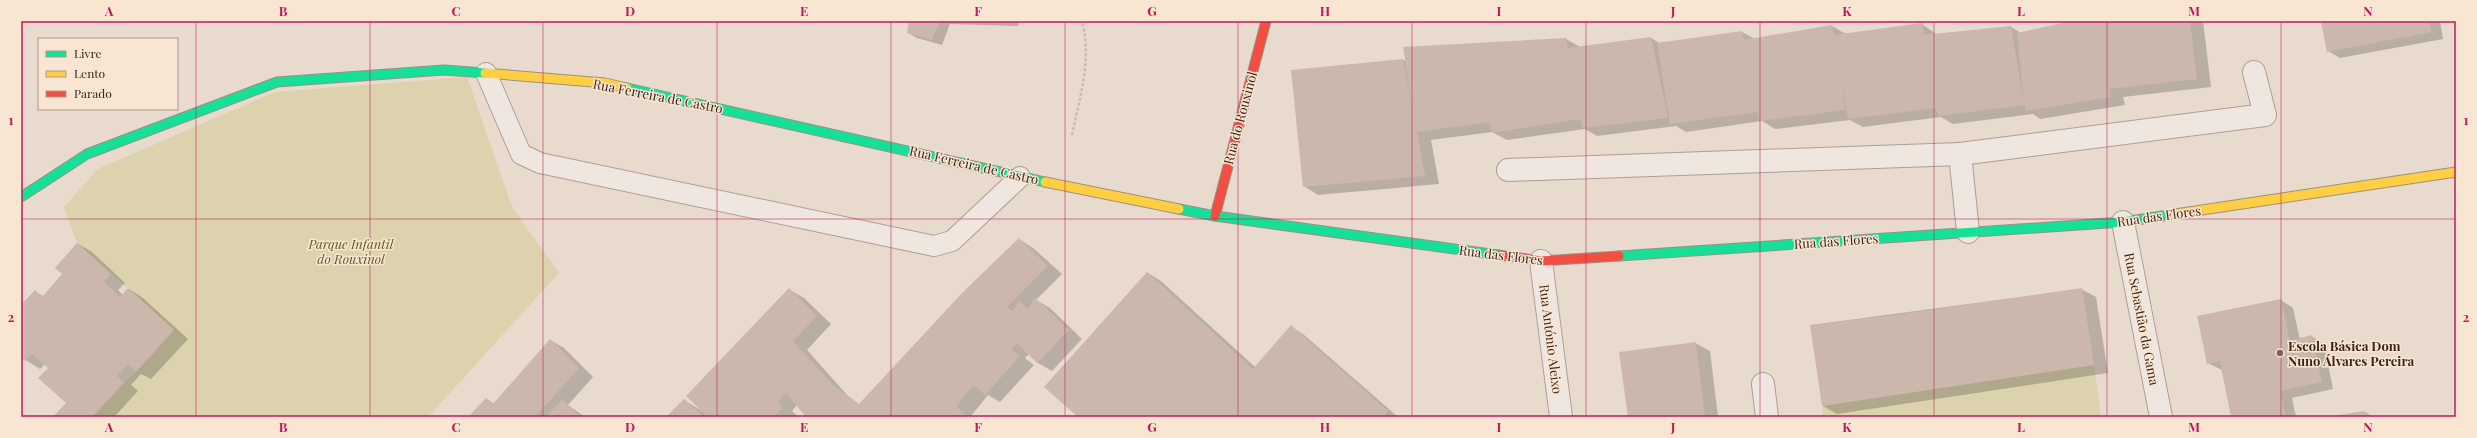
<svg xmlns="http://www.w3.org/2000/svg" width="2477" height="438" viewBox="0 0 2477 438" font-family="'Playfair Display',serif">
  <rect width="100%" height="100%" fill="#e8dacc"/>
  <g fill="#dcd2ad">
    <path d="M467,77L512,207L559,273L428,417H93L174,330L77,243L64,207L98,169L275,92Z"/>
    <path d="M2094,365L2101,417H1823L1822,406Z"/>
  </g>
  <g fill="#0003">
    <path d="M910,21H1019L1018,26L950,24L942,45L917,38L908,33Z"/>
    <path d="M2075,21H2203L2211,87L2123,97L2125,105L2040,119L2033,114L1953,124L1941,117L1863,127L1850,120L1775,129L1762,121L1686,132L1676,126L1597,136L1585,129L1507,140L1492,132L1431,140L1439,184L1318,195L1304,186L1403,60L1406,61L1566,39L1580,47L1651,38L1661,44L1742,32L1755,39L1832,26L1846,34L1922,24L1936,34L2011,27L2021,33Z"/>
    <path d="M2322,21H2440L2443,39L2340,58L2328,51Z"/>
    <path d="M1019,239L1033,248L1062,274L1036,300L1050,308L1082,339L1052,371L1038,363L1029,354L1025,358L1034,365L1000,402L988,395L971,416L972,417H808L797,405L792,411L797,416L795,417H668L684,400L702,411L790,290L804,298L831,324L807,350L848,396L860,405Z"/>
    <path d="M78,244L92,252L125,283L118,290L123,295L129,289L143,298L188,339L151,379L141,374L131,385L138,391L114,417H54L67,403L49,368L45,364L40,369L21,357V307L35,292L43,296L64,274Z"/>
    <path d="M1148,273L1161,281L1255,367L1291,327L1303,334L1398,417H1080Z"/>
    <path d="M2081,289L2096,297L2108,373L1837,414L1823,406L1811,325Z"/>
    <path d="M2281,300L2293,308L2300,340L2311,336L2324,344L2333,389L2292,398L2296,417H2232L2222,370L2208,363Z"/>
    <path d="M550,340L564,348L593,377L568,405L585,417H469L486,399L495,404Z"/>
    <path d="M1695,343L1710,351L1718,417H1629Z"/>
    <path d="M2365,412L2373,417H2333Z"/>
  </g>
  <g fill="#ccb7ad">
    <path d="M909,21H940L932,40L907,33Z"/>
    <path d="M2071,21H2190L2197,79L2109,89L2111,97L2025,111V105L1938,116L1936,108L1848,119L1842,85L1845,110L1760,121L1758,112L1670,124L1657,43L1742,31L1744,40L1832,25L1834,35L1922,23L1924,35L2011,26L2024,103L2017,33Z"/>
    <path d="M2321,21H2429L2431,32L2327,52Z"/>
    <path d="M1651,37L1668,118L1582,128L1580,119L1492,133L1490,122L1417,132L1425,176L1303,187L1291,70L1403,59L1412,106L1403,47L1566,38L1568,48Z"/>
    <path d="M1019,238L1048,266L1007,307L1013,311L1019,301L1028,309L1035,298L1069,330L1037,363L1017,343L1012,349L1020,356L985,395L974,385L963,397L957,407L966,415L964,417H806L786,393L778,402L783,407L774,417H708L686,396L789,288L817,316L793,341L834,386L859,404L963,292Z"/>
    <path d="M77,243L111,274L104,282L120,297L128,288L174,330L136,372L128,364L117,376L124,382L92,417H53L66,403L38,378L48,368L32,354L25,361L21,358V305L35,290L42,297L62,274L55,268Z"/>
    <path d="M1147,272L1253,369L1291,325L1388,411L1383,417H1078L1044,387Z"/>
    <path d="M2082,288L2094,365L1822,406L1810,325L1896,315Z"/>
    <path d="M2281,299L2290,341L2312,335L2322,382L2280,391L2286,417H2231L2220,361L2207,364L2197,316Z"/>
    <path d="M550,339L579,368L535,417H468L486,398L493,404Z"/>
    <path d="M1696,342L1705,417H1628L1619,352Z"/>
    <path d="M562,399L580,417H546Z"/>
    <path d="M684,399L704,417H666Z"/>
    <path d="M2365,411L2366,417H2332V416Z"/>
  </g>
  <g fill="none" stroke-linecap="round" stroke-linejoin="round">
    <g stroke="#ad9f96" stroke-width="22">
      <path id="lane" d="M486,73L521,154L540,163L934,246L952,241L1020,177"/>
    </g>
    <g stroke="#ad9f96" stroke-width="24">
      <g id="street">
        <path d="M1960,154L2265,115L2254,72"/>
        <path d="M1508,170L1960,154L1968,232"/>
        <path d="M2123,222L2161,417"/>
        <path d="M1541,261L1561,417"/>
        <path d="M1763,384L1767,417"/>
      </g>
    </g>
    <g stroke="#9d8f85" stroke-width="11">
      <g id="fast">
        <path d="M627,88L1045,182"/>
        <path d="M21,197L87,154L277,82L444,70L485,73"/>
        <path d="M1179,209L1215,216L1498,255"/>
        <path d="M1619,256L2123,222L2175,214"/>
      </g>
    </g>
    <g stroke="#9d8f85" stroke-width="11">
      <g id="slow">
        <path d="M485,73L605,83L627,88"/>
        <path d="M1045,182L1179,209"/>
        <path d="M2175,214L2456,172"/>
      </g>
    </g>
    <g stroke="#9d8f85" stroke-width="11">
      <g id="jam">
        <path d="M1215,216L1266,21"/>
        <path d="M1498,255L1541,261L1619,256"/>
      </g>
    </g>
    <path stroke="#c7bdb6" stroke-width="2.5" stroke-dasharray="3 2" stroke-linecap="butt" d="M1072,135C1080,97 1092,59 1082,21"/>
    <use href="#lane" stroke="#efe7df" stroke-width="20"/>
    <use href="#street" stroke="#efe7df" stroke-width="22"/>
    <use href="#fast" stroke="#16e098" stroke-width="9"/>
    <use href="#slow" stroke="#ffcf43" stroke-width="9"/>
    <use href="#jam" stroke="#f24e42" stroke-width="9"/>
  </g>
  <path fill="none" stroke="#c2185b" stroke-width="1" stroke-opacity="0.55" d="M196,21V417M370,21V417M543,21V417M717,21V417M891,21V417M1065,21V417M1238,21V417M1412,21V417M1586,21V417M1760,21V417M1934,21V417M2107,21V417M2281,21V417M21,219H2456"/>
  <circle fill="#79645a" stroke="#f9e6d2" stroke-width="1.5" cx="2280" cy="353" r="4"/>
  <g text-anchor="middle" stroke-width="3" stroke-linejoin="round" paint-order="stroke">
    <g font-size="13" fill="#3d251c" stroke="#f9e6d2">
      <text transform="translate(658 96) rotate(11)" y="5">Rua Ferreira de Castro</text>
      <text transform="translate(1240 118) rotate(-75)" y="5">Rua do Rouxinol</text>
      <text transform="translate(974 165) rotate(13)" y="5">Rua Ferreira de Castro</text>
      <text transform="translate(2159 216) rotate(-8)" y="5">Rua das Flores</text>
      <text transform="translate(1836 241) rotate(-4)" y="5">Rua das Flores</text>
      <text transform="translate(1501 255) rotate(7)" y="5">Rua das Flores</text>
      <text transform="translate(2142 319) rotate(79)" y="5">Rua Sebastião da Gama</text>
      <text transform="translate(1551 339) rotate(83)" y="5">Rua António Aleixo</text>
    </g>
    <g font-size="13" font-style="italic" fill="#5a5c20" stroke="#f9e6d2">
      <text x="351" y="249">Parque Infantil<tspan x="351" dy="15">do Rouxinol</tspan></text>
    </g>
    <g font-size="13" font-weight="bold" fill="#3d251c" stroke="#f9e6d2" text-anchor="start">
      <text x="2288" y="351">Escola Básica Dom<tspan x="2288" dy="15">Nuno Álvares Pereira</tspan></text>
    </g>
  </g>
  <rect width="2477" height="438" fill="none" stroke="#f9e6d2" stroke-width="44"/>
  <rect x="38" y="38" width="140" height="72" fill="#f9e6d2" stroke="#ae9989"/>
  <rect x="46" y="51" width="20" height="6" fill="#16e098" stroke="#ae9989"/>
  <text x="74" y="58" font-size="12" fill="#3d251c">Livre</text>
  <rect x="46" y="71" width="20" height="6" fill="#ffcf43" stroke="#ae9989"/>
  <text x="74" y="78" font-size="12" fill="#3d251c">Lento</text>
  <rect x="46" y="91" width="20" height="6" fill="#f24e42" stroke="#ae9989"/>
  <text x="74" y="98" font-size="12" fill="#3d251c">Parado</text>
  <rect x="22" y="22" width="2433" height="394" fill="none" stroke="#c2185b" stroke-width="1.5"/>
  <g font-size="13" text-anchor="middle" font-weight="bold" fill="#c2185b">
    <text x="109" y="16">A</text>
    <text x="283" y="16">B</text>
    <text x="456" y="16">C</text>
    <text x="630" y="16">D</text>
    <text x="804" y="16">E</text>
    <text x="978" y="16">F</text>
    <text x="1152" y="16">G</text>
    <text x="1325" y="16">H</text>
    <text x="1499" y="16">I</text>
    <text x="1673" y="16">J</text>
    <text x="1847" y="16">K</text>
    <text x="2021" y="16">L</text>
    <text x="2194" y="16">M</text>
    <text x="2368" y="16">N</text>
    <text x="11" y="125">1</text>
    <text x="2466" y="125">1</text>
    <text x="11" y="322">2</text>
    <text x="2466" y="322">2</text>
    <text x="109" y="432">A</text>
    <text x="283" y="432">B</text>
    <text x="456" y="432">C</text>
    <text x="630" y="432">D</text>
    <text x="804" y="432">E</text>
    <text x="978" y="432">F</text>
    <text x="1152" y="432">G</text>
    <text x="1325" y="432">H</text>
    <text x="1499" y="432">I</text>
    <text x="1673" y="432">J</text>
    <text x="1847" y="432">K</text>
    <text x="2021" y="432">L</text>
    <text x="2194" y="432">M</text>
    <text x="2368" y="432">N</text>
  </g>
</svg>
